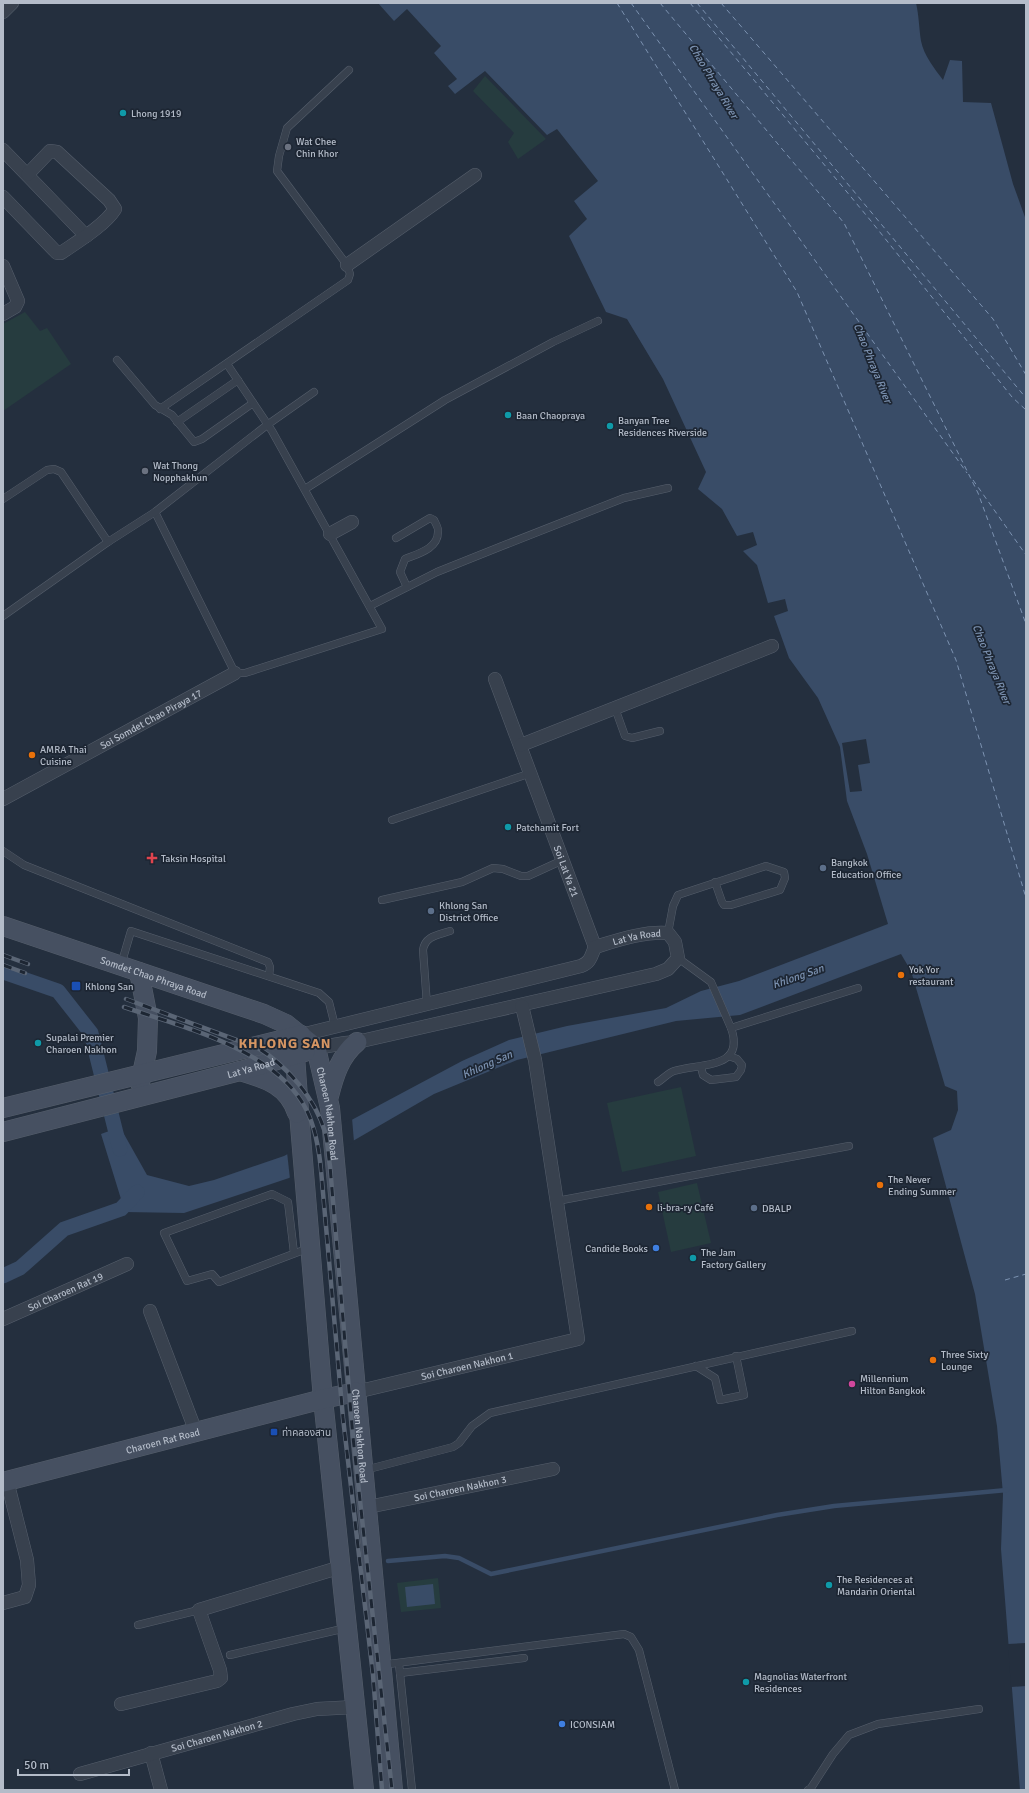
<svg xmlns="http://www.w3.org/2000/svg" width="1029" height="1793" viewBox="0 0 1029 1793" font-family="Signika,'Noto Sans Thai',sans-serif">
  <rect width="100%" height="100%" fill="#242f3e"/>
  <g fill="#263c3f">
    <path d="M485,76L546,139L518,159L508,142L514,133L473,91Z"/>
    <path d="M25,312L40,331L47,328L71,364L3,411V324Z"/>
    <path d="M681,1087L696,1156L622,1172L607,1103Z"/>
    <path d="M697,1183L711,1243L671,1252L658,1192Z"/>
    <path d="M438,1578L441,1608L401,1612L397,1583Z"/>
  </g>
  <g fill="#394c67">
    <path d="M378,3H916C919,16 919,28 921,41C924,56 935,69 943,80L950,60L962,61L963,102L991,103L1013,184L1026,220V1790H1020L1001,1549L1003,1494L997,1426L975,1294L933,1138L951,1130L958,1110L957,1091L945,1086L911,971L901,954L740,1015L676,1021L517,1060L434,1094L289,1178L184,1213L125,1212L101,1134L120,1127L147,1175L189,1186L214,1180L284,1156L462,1061L509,1040L567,1026L666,1008L701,991L739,981L888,924L867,854L847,801L840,747L818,698L789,658L774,616L788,611L785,599L768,603L757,565L743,551L757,545L753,532L737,536L722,509L698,489L706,472L663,379L627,319L606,312L569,236L587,219L574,201L598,181L557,129L547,135L485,71L455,94L448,86L457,79L434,53L441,46L407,9L394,21Z"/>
    <path d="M433,1584L435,1604L407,1607L405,1587Z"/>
  </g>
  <g fill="#242f3e">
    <path d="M866,739L870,763L858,765L862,791L850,792L842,743Z"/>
    <path d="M352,1118L354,1142L290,1179L287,1152Z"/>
    <path d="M1026,1643V1686L1011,1687L1008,1644Z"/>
  </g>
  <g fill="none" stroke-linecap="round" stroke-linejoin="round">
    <path stroke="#394c67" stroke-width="4.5" d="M388,1561L445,1556L459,1558L491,1574L777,1515L834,1506L1007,1490"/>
    <g stroke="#394c67" stroke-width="15">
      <path d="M3,972L58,991L91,1033L120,1149"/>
      <path d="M3,1276L20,1268L64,1229L121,1209L137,1192"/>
    </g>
    <g stroke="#7c92b1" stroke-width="1" stroke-dasharray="5 4" stroke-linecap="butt">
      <path d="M617,3L797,292L956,660L1026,898"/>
      <path d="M631,3L967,473"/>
      <path d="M660,3L844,223L978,493L1026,624"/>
      <path d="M690,3L871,221L1012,397L1026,410"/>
      <path d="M697,3L1026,398"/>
      <path d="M721,3L993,319L1026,375"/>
      <path d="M973,480L1026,555"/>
      <path d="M1005,1280L1026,1274"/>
    </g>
    <g stroke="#565f6c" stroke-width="8">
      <g id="lane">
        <path d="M117,360L155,405L172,415L194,442L202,439L253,403"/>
        <path d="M160,409L348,280L350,274L347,265L277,171L279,156L287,128L349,70"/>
        <path d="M177,422L238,380"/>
        <path d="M305,489L445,400L553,342L598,321"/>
        <path d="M3,499L47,470L54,469L61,472L108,542"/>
        <path d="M155,512L235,673H245L382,629L272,431L227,364"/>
        <path d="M396,538L430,518L434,520C436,524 439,529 438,532C438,549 417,554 405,559L400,572L407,587"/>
        <path d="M370,606L437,572L502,546L624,498L668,488"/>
        <path d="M3,616L108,542L155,512L267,425L314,392"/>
        <path d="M615,708L625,736L632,738L660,731"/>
        <path d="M392,820L531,773"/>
        <path d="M3,851L24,865L268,962L270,967L269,976"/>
        <path d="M382,900L462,882L493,868L503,869L521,876H528L563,860"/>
        <path d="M668,933L673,906L678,895L766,866L784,872L785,878L780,890L731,905H724L722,902L715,882"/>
        <path d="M678,958L711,982L731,1028L858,988"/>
        <path d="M121,965L131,931L319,993L329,1002L335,1026"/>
        <path d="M427,1005L423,950C425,936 438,935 450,931"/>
        <path d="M701,1067L703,1075L711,1080L736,1077L741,1070L742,1065L737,1059L729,1056"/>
        <path d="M658,1082C663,1079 668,1073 674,1071C699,1063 746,1070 731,1028"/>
        <path d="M557,1201L849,1146"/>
        <path d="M294,1253L288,1202L272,1194L164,1233L187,1281L212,1274L219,1282L309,1248"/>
        <path d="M696,1366L715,1378L720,1400L744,1395L736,1356"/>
        <path d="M365,1470L453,1447L459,1443L472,1426L490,1413L852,1331"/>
        <path d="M138,1625L199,1610"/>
        <path d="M230,1655L346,1628"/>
        <path d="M399,1664L412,1790"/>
        <path d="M381,1665L624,1634L631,1637L639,1650L675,1790"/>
        <path d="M400,1673L524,1658"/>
        <path d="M808,1790L811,1788L833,1754L849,1735L878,1724L979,1709"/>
      </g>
    </g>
    <g stroke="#565f6c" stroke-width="14">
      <g id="street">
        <path d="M3,12L12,3"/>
        <path d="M3,150L86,236"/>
        <path d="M3,197L57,253H61C77,242 105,225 115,209L109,200L57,152L50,151L28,174"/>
        <path d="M347,265L475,175"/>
        <path d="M3,266L18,301L15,307L3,314"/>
        <path d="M330,534L352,522"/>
        <path id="s1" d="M495,679L595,947"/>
        <path d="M521,745L772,646"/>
        <path id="s2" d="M3,799L235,673"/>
        <path id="s3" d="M301,1035L581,966C591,962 591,956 595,947C618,940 645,931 668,933L675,942L678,958L668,969L656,974L357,1042L345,1043L316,1048"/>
        <path d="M150,1311L196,1432"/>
        <path id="s4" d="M3,1319L127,1264"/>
        <path id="s5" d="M356,1392L578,1339L535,1060L522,1006"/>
        <path id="s6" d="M368,1507L553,1469"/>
        <path d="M3,1603L25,1597L29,1585L27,1560L7,1481"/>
        <path d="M121,1704L217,1681L221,1678L220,1670L199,1610L341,1567"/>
        <path d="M151,1753L161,1790"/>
        <path id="s7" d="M80,1774L293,1714L317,1709L355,1707"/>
      </g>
    </g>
    <g stroke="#565f6c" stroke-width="20">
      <g id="secondary">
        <path id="s8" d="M3,926L264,1014L286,1024L316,1048L330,1108L393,1790"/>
        <path d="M139,972L148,1018L147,1051L140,1083"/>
        <path d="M301,1035L295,1056L300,1125L323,1399L364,1790"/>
        <path d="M240,1071C266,1079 288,1085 297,1113"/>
        <path d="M329,1096C334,1076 340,1056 357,1042"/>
        <path d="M3,1108L301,1035"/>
        <path id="s9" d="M3,1132L240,1071L305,1052"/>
        <path id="s10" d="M3,1482L323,1399L356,1392"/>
      </g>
    </g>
    <use href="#lane" stroke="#38414e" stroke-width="7"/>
    <use href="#street" stroke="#38414e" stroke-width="13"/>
    <use href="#secondary" stroke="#465061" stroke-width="19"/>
    <g stroke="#5a6575" stroke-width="4.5">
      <g id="rail">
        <path d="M3,955L28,964"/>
        <path d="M3,965L25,973"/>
        <path d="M126,999L258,1048C287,1066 315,1098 325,1132C328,1143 328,1155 330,1166L353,1437L392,1790"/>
        <path d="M124,1007C183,1027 278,1050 307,1111C316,1130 319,1149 321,1170L343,1418L373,1675L382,1790"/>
      </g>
    </g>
    <use href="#rail" stroke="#1d2633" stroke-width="3" stroke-dasharray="9" stroke-linecap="butt"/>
  </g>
  <g fill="#0f9aa8" stroke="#1d2633" stroke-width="1.5">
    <circle cx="123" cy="113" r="4"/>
    <circle cx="508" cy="415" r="4"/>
    <circle cx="610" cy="426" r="4"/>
    <circle cx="508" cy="827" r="4"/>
    <circle cx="38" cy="1043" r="4"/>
    <circle cx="693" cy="1258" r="4"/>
    <circle cx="829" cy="1585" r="4"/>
    <circle cx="746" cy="1682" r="4"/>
  </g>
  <g fill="#6b7280" stroke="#1d2633" stroke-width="1.5">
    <circle cx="288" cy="147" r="4"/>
    <circle cx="145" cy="471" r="4"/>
  </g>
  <g fill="#e8710a" stroke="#1d2633" stroke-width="1.5">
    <circle cx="32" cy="755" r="4"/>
    <circle cx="901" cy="975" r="4"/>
    <circle cx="880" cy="1185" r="4"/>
    <circle cx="649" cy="1207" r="4"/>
    <circle cx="933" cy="1360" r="4"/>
  </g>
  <path fill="#e0444e" stroke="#1d2633" stroke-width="1.5" d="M150 852h4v4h4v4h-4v4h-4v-4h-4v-4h4z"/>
  <g fill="#5c6f8a" stroke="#1d2633" stroke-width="1.5">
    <circle cx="823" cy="868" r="4"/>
    <circle cx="431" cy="911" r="4"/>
    <circle cx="754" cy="1208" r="4"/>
  </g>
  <g fill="#1a4fb4" stroke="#1d2633" stroke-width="1.5">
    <rect x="71" y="981" width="10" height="10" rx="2"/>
    <rect x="270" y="1428" width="8" height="8" rx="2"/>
  </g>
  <g fill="#3f7fe0" stroke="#1d2633" stroke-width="1.5">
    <circle cx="656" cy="1248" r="4"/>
    <circle cx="562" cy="1724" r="4"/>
  </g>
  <circle fill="#d1479c" stroke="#1d2633" stroke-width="1.5" cx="852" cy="1384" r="4"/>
  <g text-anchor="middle" stroke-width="3.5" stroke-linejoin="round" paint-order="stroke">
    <g font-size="10" fill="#b4bcc9" stroke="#1d2633" text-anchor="start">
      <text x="131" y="117">Lhong 1919</text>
      <text x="296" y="145">Wat Chee<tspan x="296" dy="12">Chin Khor</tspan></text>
      <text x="516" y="419">Baan Chaopraya</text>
      <text x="618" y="424">Banyan Tree<tspan x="618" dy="12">Residences Riverside</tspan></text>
      <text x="153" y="469">Wat Thong<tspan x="153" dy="12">Nopphakhun</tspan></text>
      <text x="40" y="753">AMRA Thai<tspan x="40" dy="12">Cuisine</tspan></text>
      <text x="516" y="831">Patchamit Fort</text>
      <text x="161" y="862">Taksin Hospital</text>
      <text x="831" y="866">Bangkok<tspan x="831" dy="12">Education Office</tspan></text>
      <text x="439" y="909">Khlong San<tspan x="439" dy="12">District Office</tspan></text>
      <text x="909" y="973">Yok Yor<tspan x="909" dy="12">restaurant</tspan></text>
      <text x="85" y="990">Khlong San</text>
      <text x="46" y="1041">Supalai Premier<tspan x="46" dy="12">Charoen Nakhon</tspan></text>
      <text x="888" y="1183">The Never<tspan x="888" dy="12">Ending Summer</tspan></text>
      <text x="657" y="1211">li-bra-ry Café</text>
      <text x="762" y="1212">DBALP</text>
      <text x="648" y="1252" text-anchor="end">Candide Books</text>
      <text x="701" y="1256">The Jam<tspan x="701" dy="12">Factory Gallery</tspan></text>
      <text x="941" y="1358">Three Sixty<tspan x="941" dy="12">Lounge</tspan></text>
      <text x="860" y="1382">Millennium<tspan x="860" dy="12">Hilton Bangkok</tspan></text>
      <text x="282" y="1436">ท่าคลองสาน</text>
      <text x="837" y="1583">The Residences at<tspan x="837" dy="12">Mandarin Oriental</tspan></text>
      <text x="754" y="1680">Magnolias Waterfront<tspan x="754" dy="12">Residences</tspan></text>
      <text x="570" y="1728">ICONSIAM</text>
    </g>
    <g font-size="10" fill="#b4bcc9" stroke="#1d2633">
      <text dy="4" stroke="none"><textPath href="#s2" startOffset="168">Soi Somdet Chao Piraya 17</textPath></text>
      <text dy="4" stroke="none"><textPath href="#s1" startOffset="205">Soi Lat Ya 21</textPath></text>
      <text dy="4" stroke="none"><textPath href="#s3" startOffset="356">Lat Ya Road</textPath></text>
      <text dy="4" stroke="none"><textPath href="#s8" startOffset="159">Somdet Chao Phraya Road</textPath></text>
      <text dy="4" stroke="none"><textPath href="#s9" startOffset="256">Lat Ya Road</textPath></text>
      <text dy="4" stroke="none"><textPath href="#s8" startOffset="405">Charoen Nakhon Road</textPath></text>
      <text dy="4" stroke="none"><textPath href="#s4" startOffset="68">Soi Charoen Rat 19</textPath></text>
      <text dy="4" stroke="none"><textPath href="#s5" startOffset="114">Soi Charoen Nakhon 1</textPath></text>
      <text dy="4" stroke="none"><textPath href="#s8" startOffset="729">Charoen Nakhon Road</textPath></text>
      <text dy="4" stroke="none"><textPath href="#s10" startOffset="165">Charoen Rat Road</textPath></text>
      <text dy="4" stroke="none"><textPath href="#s6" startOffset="94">Soi Charoen Nakhon 3</textPath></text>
      <text dy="4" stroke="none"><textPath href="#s7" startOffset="142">Soi Charoen Nakhon 2</textPath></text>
    </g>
    <g font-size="11" font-style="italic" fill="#7c92b1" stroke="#1d2633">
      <text transform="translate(714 81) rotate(59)" y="4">Chao Phraya River</text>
      <text transform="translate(873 363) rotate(68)" y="4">Chao Phraya River</text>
      <text transform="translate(992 664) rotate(68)" y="4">Chao Phraya River</text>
      <text transform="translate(798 976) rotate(-19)" y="4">Khlong San</text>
      <text transform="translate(487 1064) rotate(-24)" y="4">Khlong San</text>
    </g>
    <g font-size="14" font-weight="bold" letter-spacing="1" fill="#d59563" stroke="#1d2633">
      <text x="285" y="1048">KHLONG SAN</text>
    </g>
  </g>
  <rect width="1029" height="1793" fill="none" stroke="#b4bcc9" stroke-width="8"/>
  <path d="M18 1769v6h111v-6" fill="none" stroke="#b4bcc9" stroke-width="2"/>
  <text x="24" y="1769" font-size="12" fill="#b4bcc9" stroke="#1d2633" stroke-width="3" paint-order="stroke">50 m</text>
</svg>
